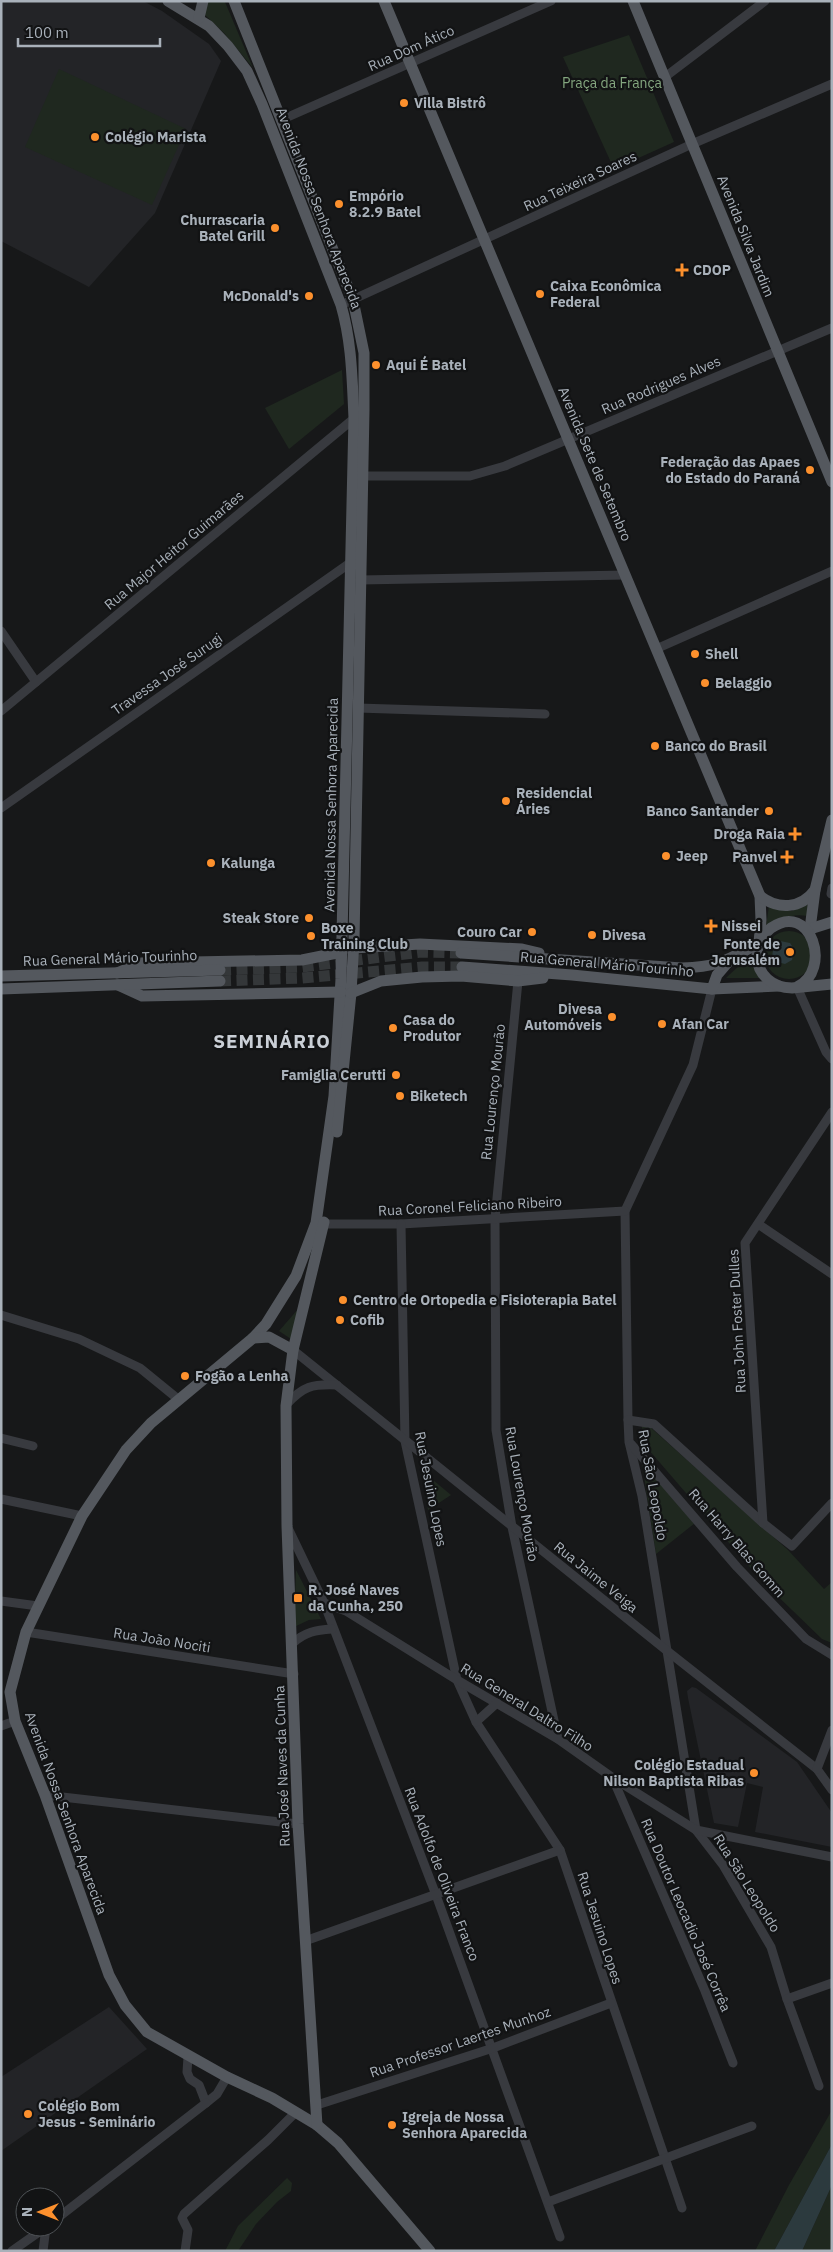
<svg xmlns="http://www.w3.org/2000/svg" width="833" height="2252" viewBox="0 0 833 2252" font-family="'IBM Plex Sans',sans-serif">
  <rect width="100%" height="100%" fill="#171819"/>
  <g fill="#232427">
    <path d="M1,1H143L162,11L209,44L221,61L155,213L89,287L1,241Z"/>
    <path d="M692,1687L696,1688L797,1762L832,1813V1847L755,1832L763,1787L747,1783L738,1827L714,1823L688,1698L687,1691Z"/>
    <path d="M109,2007L147,2049L1,2151V2077Z"/>
  </g>
  <g fill="#1f281f">
    <path d="M207,1L225,2L253,68L224,33L205,15Z"/>
    <path d="M629,35L674,142L614,169L563,57Z"/>
    <path d="M59,69L186,129L152,205L25,147Z"/>
    <path d="M342,370L344,404L289,449L265,408Z"/>
    <path d="M808,901L807,916C793,913 778,919 766,926L769,906L792,911Z"/>
    <circle cx="789" cy="955" r="24"/>
    <path d="M752,954L760,978H726L728,976Z"/>
    <path d="M299,1308L291,1339L279,1331Z"/>
    <path d="M642,1424L650,1427L788,1550L824,1589L832,1582V1643L822,1639L761,1580L642,1442Z"/>
    <path d="M642,1463L695,1523L656,1554Z"/>
    <path d="M421,1470L451,1495L428,1510Z"/>
    <path d="M296,1570L321,1619L309,1620L294,1627Z"/>
    <path d="M832,2110V2144L774,2251H755L789,2185Z"/>
    <path d="M287,2178L292,2183L291,2191L277,2202L256,2224L238,2251H225L238,2226Z"/>
    <path d="M832,2185V2251H802Z"/>
  </g>
  <g fill="#2c3a3e">
    <path d="M780,941L790,943L794,949L792,960L785,964L777,962L772,956L774,945Z"/>
    <path d="M832,2144V2185L802,2251H774Z"/>
  </g>
  <g fill="none" stroke-linecap="round" stroke-linejoin="round">
    <g stroke="#343739" stroke-width="11" stroke-dasharray="11 5.5" stroke-linecap="butt">
      <path d="M220,970L302,967L421,952L461,953"/>
      <path d="M220,981L302,978L422,967H462"/>
    </g>
    <g stroke="#383a3f" stroke-width="9">
      <path d="M665,77L765,1"/>
      <path d="M281,120L551,1"/>
      <path d="M341,305L692,144L832,84"/>
      <path d="M356,476H470L505,466L832,328"/>
      <path d="M360,580L625,575"/>
      <path d="M1,631L36,682"/>
      <path d="M656,649L832,571"/>
      <path d="M358,708L545,714"/>
      <path d="M1,711L357,416"/>
      <path d="M1,808L350,563"/>
      <path d="M831,894L832,888"/>
      <path d="M518,981L495,1219L496,1430L512,1527L558,1739"/>
      <path d="M797,987L826,1052L832,1059"/>
      <path d="M712,989L693,1065L625,1211L628,1420L629,1442L642,1496L696,1830L723,1865L771,1947L787,1999L819,2086"/>
      <path d="M319,1224H401L625,1211"/>
      <path d="M401,1224L405,1441L457,1680L476,1722L560,1850L682,2208"/>
      <path d="M758,1224L832,1274"/>
      <path d="M1,1315L79,1339L140,1368L178,1399"/>
      <path d="M293,1350L666,1650L817,1769L832,1790"/>
      <path d="M286,1405C303,1386 312,1384 337,1385"/>
      <path d="M628,1420L654,1424L763,1523L792,1546L832,1503"/>
      <path d="M1,1438L33,1446"/>
      <path d="M631,1444L737,1567L806,1639L832,1655"/>
      <path d="M1,1499L82,1516"/>
      <path d="M763,1523L745,1243L832,1112"/>
      <path d="M288,1528L324,1603L436,1895L560,2237"/>
      <path d="M1,1601L38,1606"/>
      <path d="M324,1603L346,1611L457,1680L558,1739L613,1778L696,1830L832,1857"/>
      <path d="M26,1632L294,1674"/>
      <path d="M293,1643C305,1632 316,1630 332,1629"/>
      <path d="M476,1722L497,1703"/>
      <path d="M1,1726L15,1721"/>
      <path d="M817,1769L832,1730"/>
      <path d="M613,1779L705,1991L733,2063"/>
      <path d="M45,1795L298,1824"/>
      <path d="M305,1941L560,1850"/>
      <path d="M787,1999L832,1983"/>
      <path d="M188,2057L187,2072L190,2079L199,2085L206,2103L217,2094L227,2077"/>
      <path d="M317,2105L493,2048L611,2003"/>
      <path d="M548,2202L752,2126"/>
      <path d="M55,2220L206,2103"/>
      <path d="M12,2251L46,2227"/>
      <path d="M43,2251L46,2227"/>
      <path d="M185,2251L188,2230L182,2218L184,2214L268,2140L296,2112"/>
    </g>
    <g stroke="#54585e" stroke-width="11">
      <path d="M168,1L209,26L228,46L247,71L262,104L341,305C352,343 352,379 354,418L341,979L334,1096L316,1223L296,1276L266,1324L253,1338L151,1423L126,1450L82,1516L26,1632L10,1692L15,1721L45,1795L109,1975L125,2005L147,2032L227,2077L272,2098L317,2125L338,2143L430,2251"/>
      <path d="M234,1L353,300L364,353V410L354,940L351,993L337,1132"/>
      <path d="M384,1L760,896L761,920L759,943"/>
      <path d="M633,1L832,482"/>
      <path d="M199,18L203,1"/>
      <path d="M760,896C778,910 801,909 815,890"/>
      <path d="M810,929L815,890L832,820"/>
      <path d="M810,929L832,922"/>
      <path d="M354,948L420,944L522,949L539,953"/>
      <path d="M461,953L682,968C719,967 727,960 759,943"/>
      <path d="M462,967L572,975L712,989L779,986"/>
      <path d="M117,973L141,963L302,960L342,952"/>
      <path d="M1,976L220,970"/>
      <path d="M118,985L142,996L341,992"/>
      <path d="M797,987C833,970 811,900 771,928C762,935 757,944 757,955C757,975 773,988 792,988L832,984"/>
      <path d="M1,989L220,981"/>
      <path d="M712,989L717,975L729,961"/>
      <path d="M351,993L381,981L422,977L461,976L518,981L543,978"/>
      <path d="M253,1338L269,1337L293,1350"/>
      <path d="M317,2125L298,1824L287,1526L286,1406L293,1350L324,1222"/>
    </g>
  </g>
  <g fill="#fc902d" stroke="#121314" stroke-width="2">
    <circle cx="404" cy="103" r="5"/>
    <circle cx="95" cy="137" r="5"/>
    <circle cx="339" cy="204" r="5"/>
    <circle cx="275" cy="228" r="5"/>
    <path d="M679.5 262.5h5v5h5v5h-5v5h-5v-5h-5v-5h5z"/>
    <circle cx="540" cy="294" r="5"/>
    <circle cx="309" cy="296" r="5"/>
    <circle cx="376" cy="365" r="5"/>
    <circle cx="810" cy="470" r="5"/>
    <circle cx="695" cy="654" r="5"/>
    <circle cx="705" cy="683" r="5"/>
    <circle cx="655" cy="746" r="5"/>
    <circle cx="506" cy="801" r="5"/>
    <circle cx="769" cy="811" r="5"/>
    <path d="M792.5 826.5h5v5h5v5h-5v5h-5v-5h-5v-5h5z"/>
    <circle cx="666" cy="856" r="5"/>
    <path d="M784.5 849.5h5v5h5v5h-5v5h-5v-5h-5v-5h5z"/>
    <circle cx="211" cy="863" r="5"/>
    <circle cx="309" cy="918" r="5"/>
    <path d="M708.5 918.5h5v5h5v5h-5v5h-5v-5h-5v-5h5z"/>
    <circle cx="532" cy="932" r="5"/>
    <circle cx="592" cy="935" r="5"/>
    <circle cx="311" cy="936" r="5"/>
    <circle cx="790" cy="952" r="5"/>
    <circle cx="612" cy="1017" r="5"/>
    <circle cx="662" cy="1024" r="5"/>
    <circle cx="393" cy="1028" r="5"/>
    <circle cx="396" cy="1075" r="5"/>
    <circle cx="400" cy="1096" r="5"/>
    <circle cx="343" cy="1300" r="5"/>
    <circle cx="340" cy="1320" r="5"/>
    <circle cx="185" cy="1376" r="5"/>
    <rect x="293" y="1593" width="10" height="10" rx="2.5"/>
    <circle cx="754" cy="1773" r="5"/>
    <circle cx="28" cy="2114" r="5"/>
    <circle cx="392" cy="2125" r="5"/>
  </g>
  <g text-anchor="middle" stroke-width="4.5" stroke-linejoin="round" paint-order="stroke">
    <g font-size="14" fill="#a9b1ba" stroke="#121314">
      <text transform="translate(411 48) rotate(-24)" y="5">Rua Dom Ático</text>
      <text transform="translate(580 181) rotate(-25)" y="5">Rua Teixeira Soares</text>
      <text transform="translate(319 208) rotate(69)" y="5">Avenida Nossa Senhora Aparecida</text>
      <text transform="translate(746 236) rotate(68)" y="5">Avenida Silva Jardim</text>
      <text transform="translate(661 385) rotate(-23)" y="5">Rua Rodrigues Alves</text>
      <text transform="translate(595 464) rotate(67)" y="5">Avenida Sete de Setembro</text>
      <text transform="translate(174 550) rotate(-40)" y="5">Rua Major Heitor Guimarães</text>
      <text transform="translate(167 674) rotate(-35)" y="5">Travessa José Surugi</text>
      <text transform="translate(331 805) rotate(-89)" y="5">Avenida Nossa Senhora Aparecida</text>
      <text transform="translate(110 958) rotate(-2)" y="5">Rua General Mário Tourinho</text>
      <text transform="translate(607 964) rotate(5)" y="5">Rua General Mário Tourinho</text>
      <text transform="translate(493 1092) rotate(-84)" y="5">Rua Lourenço Mourão</text>
      <text transform="translate(470 1206) rotate(-3)" y="5">Rua Coronel Feliciano Ribeiro</text>
      <text transform="translate(737 1321) rotate(-93)" y="5">Rua John Foster Dulles</text>
      <text transform="translate(653 1485) rotate(80)" y="5">Rua São Leopoldo</text>
      <text transform="translate(431 1489) rotate(79)" y="5">Rua Jesuino Lopes</text>
      <text transform="translate(522 1494) rotate(80)" y="5">Rua Lourenço Mourão</text>
      <text transform="translate(737 1543) rotate(49)" y="5">Rua Harry Blas Gomm</text>
      <text transform="translate(596 1577) rotate(39)" y="5">Rua Jaime Veiga</text>
      <text transform="translate(162 1640) rotate(9)" y="5">Rua João Nociti</text>
      <text transform="translate(527 1707) rotate(32)" y="5">Rua General Daltro Filho</text>
      <text transform="translate(282 1766) rotate(-92)" y="5">Rua José Naves da Cunha</text>
      <text transform="translate(66 1813) rotate(70)" y="5">Avenida Nossa Senhora Aparecida</text>
      <text transform="translate(442 1874) rotate(69)" y="5">Rua Adolfo de Oliveira Franco</text>
      <text transform="translate(747 1883) rotate(58)" y="5">Rua São Leopoldo</text>
      <text transform="translate(686 1915) rotate(67)" y="5">Rua Doutor Leocadio José Corrêa</text>
      <text transform="translate(600 1928) rotate(72)" y="5">Rua Jesuino Lopes</text>
      <text transform="translate(460 2042) rotate(-19)" y="5">Rua Professor Laertes Munhoz</text>
    </g>
    <g font-size="14" fill="#84a67f" stroke="#121314">
      <text x="612" y="88">Praça da França</text>
    </g>
    <g font-size="14" font-weight="bold" fill="#a9b1ba" stroke="#121314" text-anchor="start">
      <text x="414" y="108">Villa Bistrô</text>
      <text x="105" y="142">Colégio Marista</text>
      <text x="349" y="201">Empório<tspan x="349" dy="16">8.2.9 Batel</tspan></text>
      <text x="265" y="225" text-anchor="end">Churrascaria<tspan x="265" dy="16">Batel Grill</tspan></text>
      <text x="693" y="275">CDOP</text>
      <text x="550" y="291">Caixa Econômica<tspan x="550" dy="16">Federal</tspan></text>
      <text x="299" y="301" text-anchor="end">McDonald's</text>
      <text x="386" y="370">Aqui É Batel</text>
      <text x="800" y="467" text-anchor="end">Federação das Apaes<tspan x="800" dy="16">do Estado do Paraná</tspan></text>
      <text x="705" y="659">Shell</text>
      <text x="715" y="688">Belaggio</text>
      <text x="665" y="751">Banco do Brasil</text>
      <text x="516" y="798">Residencial<tspan x="516" dy="16">Áries</tspan></text>
      <text x="759" y="816" text-anchor="end">Banco Santander</text>
      <text x="785" y="839" text-anchor="end">Droga Raia</text>
      <text x="676" y="861">Jeep</text>
      <text x="777" y="862" text-anchor="end">Panvel</text>
      <text x="221" y="868">Kalunga</text>
      <text x="299" y="923" text-anchor="end">Steak Store</text>
      <text x="721" y="931">Nissei</text>
      <text x="321" y="933">Boxe<tspan x="321" dy="16">Training Club</tspan></text>
      <text x="522" y="937" text-anchor="end">Couro Car</text>
      <text x="602" y="940">Divesa</text>
      <text x="780" y="949" text-anchor="end">Fonte de<tspan x="780" dy="16">Jerusalém</tspan></text>
      <text x="602" y="1014" text-anchor="end">Divesa<tspan x="602" dy="16">Automóveis</tspan></text>
      <text x="403" y="1025">Casa do<tspan x="403" dy="16">Produtor</tspan></text>
      <text x="672" y="1029">Afan Car</text>
      <text x="386" y="1080" text-anchor="end">Famiglia Cerutti</text>
      <text x="410" y="1101">Biketech</text>
      <text x="353" y="1305">Centro de Ortopedia e Fisioterapia Batel</text>
      <text x="350" y="1325">Cofib</text>
      <text x="195" y="1381">Fogão a Lenha</text>
      <text x="308" y="1595">R. José Naves<tspan x="308" dy="16">da Cunha, 250</tspan></text>
      <text x="744" y="1770" text-anchor="end">Colégio Estadual<tspan x="744" dy="16">Nilson Baptista Ribas</tspan></text>
      <text x="38" y="2111">Colégio Bom<tspan x="38" dy="16">Jesus - Seminário</tspan></text>
      <text x="402" y="2122">Igreja de Nossa<tspan x="402" dy="16">Senhora Aparecida</tspan></text>
    </g>
    <g font-size="19" font-weight="bold" letter-spacing="1" fill="#cacfd6" stroke="#121314">
      <text x="272" y="1048">SEMINÁRIO</text>
    </g>
  </g>
  <rect width="833" height="2252" fill="none" stroke="#a9b1ba" stroke-width="5"/>
  <g transform="translate(40 2212) rotate(270)"><circle r="24" fill="#121314" stroke="#4e5256"/>
  <path d="M0-4L9 19L0 12L-9 19Z" fill="#fc902d"/>
  <text y="-8" font-size="14" font-weight="bold" text-anchor="middle" fill="#a9b1ba">N</text>
  </g>
  <path d="M18 38v8h142v-8" fill="none" stroke="#a9b1ba" stroke-width="2.5"/>
  <text x="25" y="38" font-size="15" fill="#a9b1ba" stroke="#121314" stroke-width="4" paint-order="stroke">100 m</text>
</svg>
